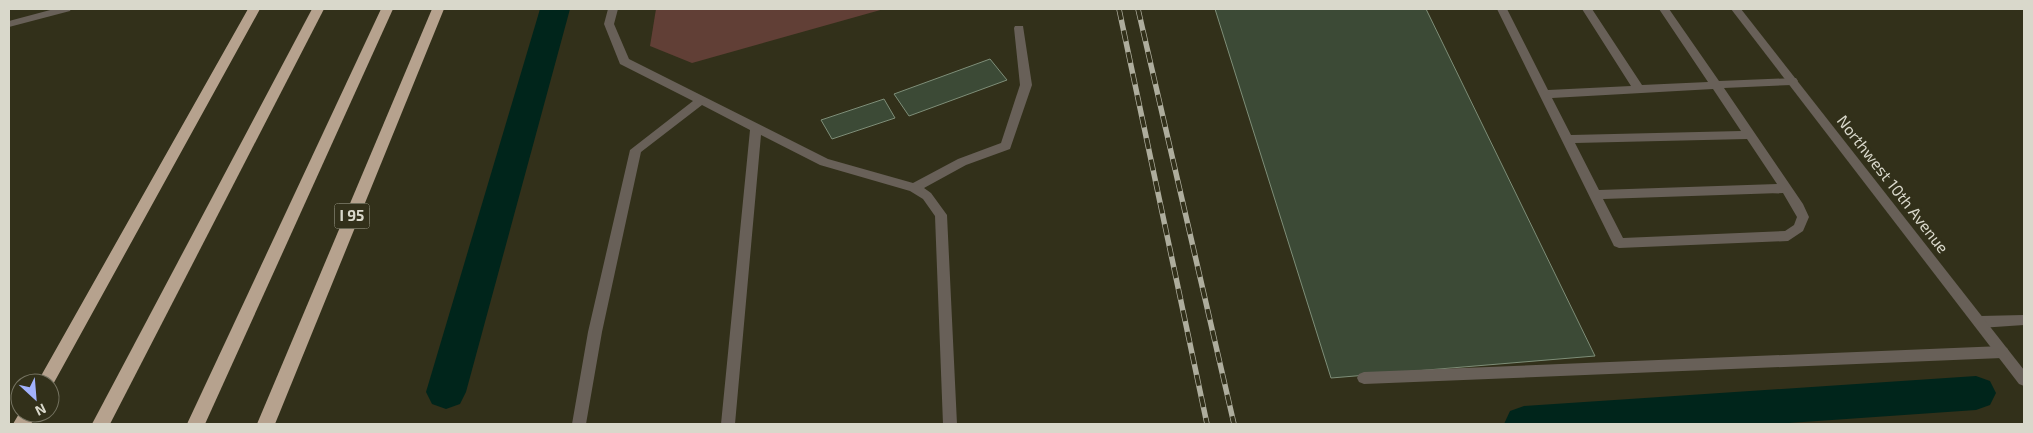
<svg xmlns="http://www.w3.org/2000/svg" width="2033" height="433" viewBox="0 0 2033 433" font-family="'Exo 2',sans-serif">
  <rect width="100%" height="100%" fill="#32301a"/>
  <path fill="#613f36" d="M656,9H884L692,63L650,46Z"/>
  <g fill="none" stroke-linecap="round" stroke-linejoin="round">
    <g fill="#00251b" fill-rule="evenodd">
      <path d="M540,9H570L466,392L460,404L446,409L432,404L426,392Z"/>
      <path d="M1976,376L1990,381L1996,393L1990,405L1976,410L1774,424H1504L1510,411L1524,406Z"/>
    </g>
  </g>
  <g fill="#3c4a36" stroke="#7e8e78">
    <path d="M1215,9H1426L1595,356L1331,378Z"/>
    <path d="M990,59L1007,80L909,116L894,94Z"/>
    <path d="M884,99L895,118L832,139L821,120Z"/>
  </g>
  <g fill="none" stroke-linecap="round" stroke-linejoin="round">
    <g fill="#686058" fill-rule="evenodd">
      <path d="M608,9H618L614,24L629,59L828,159L913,183L958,159L1001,143L1020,85L1014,28L1015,26H1023L1032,85L1010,149L966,165L924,188L931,193L947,215L957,424H943L935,216L923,199L910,191L820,165L761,135L735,424H721L750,130L702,105L641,152L602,332L586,424H572L588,332L630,150L693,101L620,64L604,24Z"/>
      <path d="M1497,9H1507L1548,90L1631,86L1582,9H1592L1642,85L1708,82L1659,9H1669L1719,81L1796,78L1798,81L1796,84L1792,85L1724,88L1803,204L1809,217L1803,231L1788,241L1619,248L1614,246ZM1713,89L1741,131L1571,135L1552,98ZM1747,139L1777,184L1599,190L1575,143ZM1783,193L1797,217L1794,225L1785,231L1623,238L1603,199Z"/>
      <path d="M2024,315V325L1980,328L1975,326L1973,322L1975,318L1980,316Z"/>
    </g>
    <path fill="#686058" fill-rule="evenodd" d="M2002,346L2007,348L2009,352L2007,356L2002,358L1364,384L1359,382L1357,378L1359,374L1364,372Z"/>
    <g fill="#686058" fill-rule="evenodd">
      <path d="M54,9H71L70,11L9,27V21Z"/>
      <path d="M1731,9H1741L2024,370V386L2019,384Z"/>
    </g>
    <g fill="#b6a28e" fill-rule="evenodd">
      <path d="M248,9H260L51,388L50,383H37Z"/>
      <path d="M312,9H324L110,424H92Z"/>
      <path d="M381,9H393L205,424H187Z"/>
      <path d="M432,9H444L275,424H257Z"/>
      <path d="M20,412V413H38L31,424H13Z"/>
    </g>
    <g stroke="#aead9d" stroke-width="5.5">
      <g id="rail">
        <path d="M1119,9L1207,424"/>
        <path d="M1138,9L1234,424"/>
      </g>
    </g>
    <use href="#rail" stroke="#32301a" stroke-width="4" stroke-dasharray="11" stroke-linecap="butt"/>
  </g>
  <g text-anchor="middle" stroke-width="5" stroke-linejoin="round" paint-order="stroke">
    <rect fill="#32301a" stroke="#a7a696" stroke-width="1" x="334.5" y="203.5" width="35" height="25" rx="4"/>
    <g font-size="15" font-weight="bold" fill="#d9d8cb">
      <text x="352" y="221">I 95</text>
    </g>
    <g font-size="16" fill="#d9d8cb" stroke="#32301a">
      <text transform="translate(1893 184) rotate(52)" y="6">Northwest 10th Avenue</text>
    </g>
  </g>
  <rect width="2033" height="433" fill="none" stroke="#d9d8cb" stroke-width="20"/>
  <g transform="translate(35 398) rotate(154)"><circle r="24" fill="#32301a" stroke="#757361"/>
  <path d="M0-4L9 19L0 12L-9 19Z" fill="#a2b2fd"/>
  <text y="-8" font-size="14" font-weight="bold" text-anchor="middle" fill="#d9d8cb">N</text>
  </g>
</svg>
